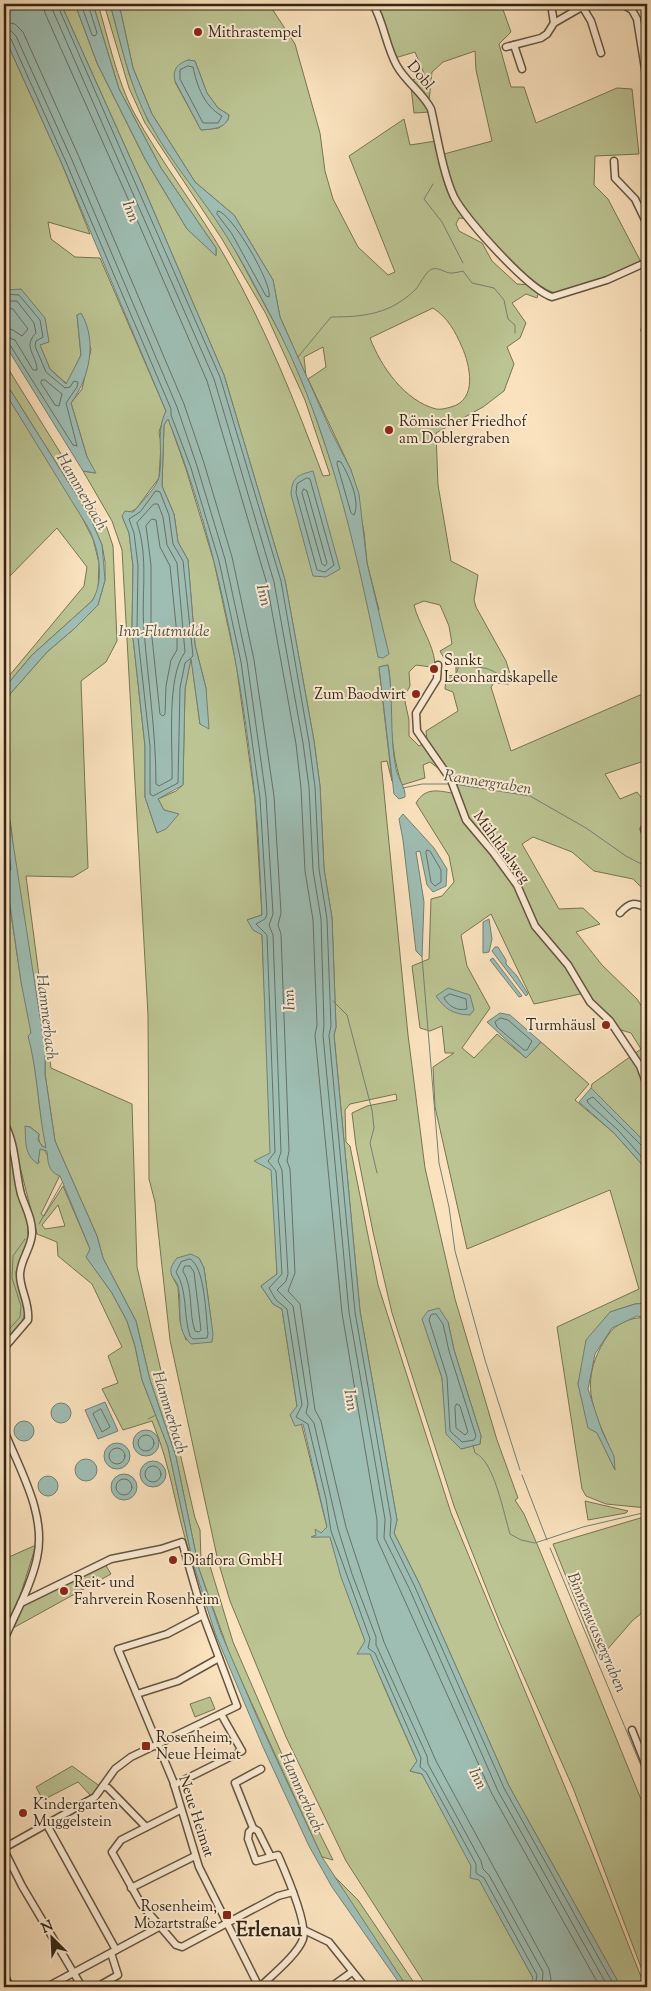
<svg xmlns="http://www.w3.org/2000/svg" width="651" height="1991" viewBox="0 0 651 1991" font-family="'Sorts Mill Goudy',serif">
  <rect width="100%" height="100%" fill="#fae2be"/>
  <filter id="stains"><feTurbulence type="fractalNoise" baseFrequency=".004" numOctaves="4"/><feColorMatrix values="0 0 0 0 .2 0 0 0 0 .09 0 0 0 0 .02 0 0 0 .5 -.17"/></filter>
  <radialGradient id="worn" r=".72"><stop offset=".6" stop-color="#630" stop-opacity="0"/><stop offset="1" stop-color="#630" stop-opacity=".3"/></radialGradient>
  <g fill="#bcc493" stroke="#777454" fill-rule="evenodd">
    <path d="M61,4H75L97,63L145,159L187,229L216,255V248L161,168L119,89L93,4H98C108,38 117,80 133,111C162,164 199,210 228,262C267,331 295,402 323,476L330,475L305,400L266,314L222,239L145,123L129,88L104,4H110L129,74L148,121L228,237L289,350L309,398L338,482L355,547L379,610L367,563L364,532L351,470L308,379L326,367L323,347L304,357L306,376L280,317L273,280L234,215L195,182L152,114L133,68L119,4H269L295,44L320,133L325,171L333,199L358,247L388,275L395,272L349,156L404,119L410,145L436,141L448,183L468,219L459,218L456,224L459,231L482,243L492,261L517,284L533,285L539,291L537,298L526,294L512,303L526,323L520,338L507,347L514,364L504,391L483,407L436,433L438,485L451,561L478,575L474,600L476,607L506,661L512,680L509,684L494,683L491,687L511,751L647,692V760L605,774L620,799L637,792L647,805V893L633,879L594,871L572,852L533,837L522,844L559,909L583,908L600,924L576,932L602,965L637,999L647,1015V1144L591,1088L592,1084L641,1049L631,1033L621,1030L585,993L534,1004L491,914L461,935L467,966L490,1008L462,1048L474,1058L497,1034L526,1058L541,1042L589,1084L575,1100L614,1133L647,1170V1303L635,1304L610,1312L578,1384L597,1432L614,1468C614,1454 608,1445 603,1432C586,1395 585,1370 608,1335C616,1323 633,1316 647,1318V1508L606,1504L586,1496L582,1489L557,1327L639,1289L610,1190L467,1249L435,1107L433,1067L454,1053H445L442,1026L430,1031L420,1028L412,966L429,959L431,899L442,896L454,882L449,856L416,803C426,786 439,791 457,794L446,774L430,762L423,765L425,778L402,785C394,763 392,739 390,715C389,698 392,682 388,665L379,667L392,781L387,761L381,762L408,1035L425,1168L455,1299L497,1440L518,1498L515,1500L524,1514L540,1551L647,1814V1983L573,1788L500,1623L454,1506L392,1313L373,1232L356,1146L352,1113L367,1106L397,1100L396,1094L350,1104L345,1110L346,1142L350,1146L378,1285L451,1513L592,1852L645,1987H621L509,1786L419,1583L394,1533L397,1520L360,1311L334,1035L336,1027L332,918L324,869L320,786L314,741L285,580L224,375L142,184ZM188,60L195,61L207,93L218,108L229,115L228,120L219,128L201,130L175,82ZM433,308C448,318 455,331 462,347C470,365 478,400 451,407C447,408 441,410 436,409C405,401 381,367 370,338ZM424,601L440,605L449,626L452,644L440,651L444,658L456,664V675L446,676L445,689L453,692L458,711L426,731L427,741L419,746L409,736V720L404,697L410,686L409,672L416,665L431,667L435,663C433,643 419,625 414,605ZM423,1319L448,1322L454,1350L481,1436L480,1444L461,1449L444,1398L442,1378Z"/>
    <path d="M375,4H501L511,32L499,44L511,87H524L536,123L617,88L632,89L639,154L595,156L594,185L608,199L641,262L603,279L557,293C534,292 470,220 457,199C450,186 448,169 444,154L492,141L476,70L475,51L443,62L432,72L429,101L409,81L425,76L415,52L395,58Z"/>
    <path d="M4,36L62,164L90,234L48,222L51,239L75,257L100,258L166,411L159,432L161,444L159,478L136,509L122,516L129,533L133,566L132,629L145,746V797L157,833L178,814L164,810L158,799L176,791L183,785L185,689L191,657L200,724L206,688L195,645L188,560L178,542L174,514L162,486L164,425L168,418L186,469L214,562L236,663L255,799L262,915L247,920L262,935L277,1274L261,1286L273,1304L282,1309L297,1406L327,1527L321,1533L315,1531L317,1535L313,1537L330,1536C351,1614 384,1688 417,1761L410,1771L422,1774L533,1978L530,1987H427L346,1861L286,1737L230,1601L218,1561L170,1340L155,1202L149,1179L148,1015L122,550L112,521L83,471L95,473L87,457L71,403L82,389L91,349L77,315L81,355L67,384L50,369L39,344L4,286ZM199,1258L204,1268L211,1320L186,1340L180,1321L178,1287L171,1274Z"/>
    <path d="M411,87L419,94L430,112L414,113Z"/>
    <path d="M4,362L107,528L113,546L117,641L106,662L81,681L88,868L73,877L26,876L51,1068L132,1104L137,1267L195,1518L200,1530L201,1560L207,1556L233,1642L294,1782L333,1860L322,1857L231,1658L199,1569L176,1457L150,1380L136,1321L103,1258L97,1236L55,1141L45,1074V1049L16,873L11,826L4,793V733L10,694L47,652L75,628L98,605L105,580V562L102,545L89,515L4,380Z"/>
    <path d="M4,391L73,500L93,539L99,563L98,591L92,601L32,655L6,686L4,691V682L84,586L87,567L57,528L4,582Z"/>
    <path d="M4,840C6,887 14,934 21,980C24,998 31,1015 31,1033L29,1036C38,1073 38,1111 47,1148C40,1146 38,1141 39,1134L30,1127H26L39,1163L38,1156L40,1149L43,1148L60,1175L41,1214L44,1216L63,1186L90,1249L87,1258L112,1293L127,1321L135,1346L142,1380L168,1447L193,1563C176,1517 172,1467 152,1421L123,1430L102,1389L118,1383L108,1356L122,1347L92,1284L58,1256L57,1242L37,1234L12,1135L4,1116ZM58,1205L65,1226L45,1229L42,1225Z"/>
    <path d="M4,1127L28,1222V1239L16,1272L26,1311L22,1322L4,1345Z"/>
    <path d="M585,1501L628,1511L626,1513L588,1520Z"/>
    <path d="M647,1516V1609L633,1620L599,1659L553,1544Z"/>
    <path d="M36,1545L17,1606L105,1564L111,1574L4,1633V1546L9,1557Z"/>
    <path d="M210,1697L215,1709L195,1717L190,1704Z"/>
    <path d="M72,1766L101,1787L92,1797L78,1782L43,1800L36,1787Z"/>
    <path d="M329,1871L358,1900L417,1987H407Z"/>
  </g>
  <g fill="#9ebdb3" stroke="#738074">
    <path d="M4,4H61L142,184L224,375L285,580L314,741L320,786L324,869L332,918L336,1027L334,1035L360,1311L397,1520L394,1533L419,1583L509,1786L621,1987H530L533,1978L479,1880L470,1878L471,1866L422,1774L410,1771L417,1761L370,1654H357L365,1641L341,1577L330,1537H311L316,1535L315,1529L321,1533L327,1527L303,1424L295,1426L290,1415L297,1406L282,1309L273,1304L261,1286L277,1274L271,1170L254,1161L270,1153L262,935L253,930L247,920L262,915C260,876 259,837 255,798C241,670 216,538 168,419L164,425L162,486L174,514L178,542L188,560L195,645L206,688L209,729L200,724L191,659L185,689L183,785L158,799L164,810L179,814L166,829L157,833L145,797V746L132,629L133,566L129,533L122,516L125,511L133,512L136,509C143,500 157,487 159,477C164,454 155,433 166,411L62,164L4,36Z"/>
    <path d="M75,4H93L119,89L161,168L216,248V256L187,229L145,159L97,63Z"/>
    <path d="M110,4H119L133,68L152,114L195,182L234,215L273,280L280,317L331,431L351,470L359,494L367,563L389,654L383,658L378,657C354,540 328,423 271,316C257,290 243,262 227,237C203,198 171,163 149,122C129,85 121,43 110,4Z"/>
    <path d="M188,60L195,61L207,93L218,108L229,115C227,129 212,129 201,130L175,81C172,70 177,64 188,60Z"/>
    <path d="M4,286L7,290L21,289L45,318L49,342L40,345L50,369L66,384L81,355L77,315L81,313C98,341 89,379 71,403L87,457L96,473L83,471L4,343Z"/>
    <path d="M4,380L89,515L102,545L105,580L98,605L75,628L47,652L10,694L4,733V691L6,686L32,655L92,601C105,580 99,550 89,529L4,391Z"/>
    <path d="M313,471L340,569L326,577L313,576L291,494C292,477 298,475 313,471Z"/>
    <path d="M388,665C394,699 389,734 396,769C398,779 406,788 405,797L399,799L394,794L379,667Z"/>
    <path d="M4,785L45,1049V1074L55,1141L97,1236L103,1258L136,1321L150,1380L176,1457L199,1569L221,1633L257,1717L322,1857L407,1987H402L332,1887L309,1846L263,1747L215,1633L193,1563L168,1447L142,1380L135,1346L127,1321L112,1293L86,1257L90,1249L60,1176C48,1172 48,1162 47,1151L40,1149L38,1164C24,1155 26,1142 25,1126L30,1127L39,1134L38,1140L42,1146L46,1148C38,1111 38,1073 28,1036L31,1033L21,982L5,870Z"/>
    <path d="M403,814L434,848L447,869L446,886L433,892L427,885L420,851L416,852L424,902L422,957L416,951L403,840L399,819Z"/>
    <path d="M489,919L492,939L489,952L483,953V922Z"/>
    <path d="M495,947H498L506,960V964L517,976L528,994L526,996L492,951Z"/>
    <path d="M493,958L522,996L519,997L490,960Z"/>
    <path d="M448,988L470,995L474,1010L470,1015C453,1014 446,1010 436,996Z"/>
    <path d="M500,1013L510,1015L541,1042L526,1058L487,1022Z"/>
    <path d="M591,1088L647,1144V1170L614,1133L579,1102Z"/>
    <path d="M191,1254L199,1258L204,1268L213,1334L212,1342L191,1344C174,1329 183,1305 178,1286C177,1281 171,1277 171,1272C170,1267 174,1262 177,1258Z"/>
    <path d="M647,1303V1318L637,1316L612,1328L595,1354L588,1389L602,1431L614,1456L615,1470L597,1433L588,1428L578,1384L586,1340L610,1312L635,1304Z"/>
    <path d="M439,1308L448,1322L454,1350L481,1436L480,1444L461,1449L446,1434L442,1378L422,1319L428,1311Z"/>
    <path d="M105,1402L118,1431L98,1439L85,1410Z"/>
    <circle cx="61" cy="1413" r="10"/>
    <circle cx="24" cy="1431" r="10"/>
    <circle cx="146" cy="1443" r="13"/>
    <circle cx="117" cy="1456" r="13"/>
    <circle cx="86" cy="1470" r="11"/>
    <circle cx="153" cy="1474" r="13"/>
    <circle cx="124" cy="1487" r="13"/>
    <circle cx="48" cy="1486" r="10"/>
  </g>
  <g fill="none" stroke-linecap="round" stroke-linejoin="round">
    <g stroke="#687164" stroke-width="1">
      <path d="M43,4L45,13L125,192L207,381L267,584L296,744L301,788L305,871L313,920L317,1025L315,1035L342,1313L377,1520V1539L492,1794L600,1987"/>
      <path d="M50,4L214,379L274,582L303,743L309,787L313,870L321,919L324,1026L323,1035L349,1312L385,1519L384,1538L409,1588L498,1791L608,1987"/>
      <path d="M57,4L220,377L281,581L309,742L315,787L319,869L327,919L331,1026L329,1035L355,1312L391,1519L390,1536L414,1585L504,1788L615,1987"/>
      <path d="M81,4L92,35L95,36L97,33L88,4"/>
      <path d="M4,22L15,24L23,32L79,157L184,404L204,463L232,557L254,660L274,796L281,913L278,925L281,934L289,1151L287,1161L290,1169L295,1273L288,1291L300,1304L315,1410L321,1421L346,1527L384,1642L436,1761L549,1969L551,1979L549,1987"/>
      <path d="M4,29L11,31L16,36L72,160L177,407L197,466L225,559L247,661L266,797L273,914L269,925L273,935L281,1152L278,1161L282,1170L288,1274L286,1281L277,1290L293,1306L308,1404L306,1413L314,1423L338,1529L352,1574L376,1637V1645L427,1756L428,1764L481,1861L483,1869L489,1875L543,1972L542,1987"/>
      <path d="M4,35L11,39L66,162L171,409V415L191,468L219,561L241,662L260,798L267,914L265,919L256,924L267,935L275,1152L268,1161L276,1171L282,1274L269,1288L276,1300L287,1309L302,1405L296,1417L308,1424L326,1499L331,1531L370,1639L368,1648L375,1653L421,1758L420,1767L426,1772L476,1864V1873L484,1878L537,1975L535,1987"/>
      <path d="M188,66L193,67C197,86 204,106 222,116L218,123H203L180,79V70Z"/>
      <path d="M218,211C231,212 273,284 269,297L266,296L232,234L217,214Z"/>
      <path d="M4,294L19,295L40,320L43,337L36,341L35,346L46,372L65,388L70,387L74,381L78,382L77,387L66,403L77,446L73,445L10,345L4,342"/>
      <path d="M4,301H17L34,323L36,333C22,347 37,355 37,370H33L15,340L4,336"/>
      <path d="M4,308L13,309L28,329L22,336L13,330L4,328"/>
      <path d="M42,380H45L62,394L59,406L55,405L41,383Z"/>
      <path d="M338,461L341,462C348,474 361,501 354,515L351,513L337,464Z"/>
      <path d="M307,478L310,479L334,565L325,572L317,570L296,493L297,484Z"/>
      <path d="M304,489L307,491L327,563L325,566L322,564L302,493Z"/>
      <path d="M156,491L160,492L169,515L173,544L183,561L193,656L185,663L180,688L178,783L153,796L150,794V746L137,629L138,566L134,533L129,519L140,512Z"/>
      <path d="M154,504H158L163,517L167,545L177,563L185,652C166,677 173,746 172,779L159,786L156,784C156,732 148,682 144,630C141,595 149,557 137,523Z"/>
      <path d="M152,519L156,520L160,547L170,566L177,635V650L171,660L166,686L165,714L163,716L160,714L151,628V565L146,526Z"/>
      <path d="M4,814L11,869L9,872H4"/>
      <path d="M427,850L430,851L441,870V882L435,886L431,882L426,853Z"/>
      <path d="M450,994L466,999L467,1009C457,1011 449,1007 444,998Z"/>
      <path d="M501,1018L508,1020L532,1041L527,1050H524L497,1027L495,1022Z"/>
      <path d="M647,1147L642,1146L593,1097L587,1100L588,1103L618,1130L647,1163"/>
      <path d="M190,1259C205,1266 206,1317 208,1334L207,1338L193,1339L190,1336C183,1315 188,1291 176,1272L181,1262Z"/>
      <path d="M185,1266H190L194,1272L201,1330L199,1332L195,1331C188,1311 194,1289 183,1271Z"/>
      <path d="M436,1314L443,1324L449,1351L476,1436L474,1440L462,1442L450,1431L447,1377L429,1320L431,1315Z"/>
      <path d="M457,1404L460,1406L468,1432L465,1435L456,1428L455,1407Z"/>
      <path d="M101,1409L110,1427L102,1432L93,1414Z"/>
      <circle cx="146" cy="1443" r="8"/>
      <circle cx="117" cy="1456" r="8"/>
      <circle cx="153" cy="1474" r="8"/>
      <circle cx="124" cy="1487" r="8"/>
    </g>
    <g stroke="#738074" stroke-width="1">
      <path d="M433,184L424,199L442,222L463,263"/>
      <path d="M298,357L331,317C364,317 390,314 415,290C420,285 425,272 432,269C439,267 445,273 451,273C455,273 459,272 463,271L472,283L494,288L504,300L508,319L515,325V333"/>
      <path d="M451,678L457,672L459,665C484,669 486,664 508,681"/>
      <path d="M454,784L530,796L586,828L626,856L647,867"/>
      <path d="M403,788L422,784H450"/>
      <path d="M422,957L439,1163L449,1207L455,1251L485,1360L520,1470"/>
      <path d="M333,1001L347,1015L372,1110L374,1128L370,1143L377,1173"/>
      <path d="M39,1224L62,1183"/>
      <path d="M4,1335L20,1317L21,1306L12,1278L13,1256L25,1239"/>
      <path d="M148,1419L156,1415"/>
      <path d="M473,1445L475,1453C494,1460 504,1515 510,1534L521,1540L535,1543L583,1527L647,1512"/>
      <path d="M522,1475L547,1540"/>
      <path d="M550,1548L647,1780"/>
    </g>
    <g stroke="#64543f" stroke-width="9">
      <g id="minor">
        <path d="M373,4C384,23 386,47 397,66C406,82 422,92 431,109C437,135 443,174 454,197C466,220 528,289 552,297L607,280L647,262"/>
        <path d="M551,4L554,23"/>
        <path d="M622,4L632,10L637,19L647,81"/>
        <path d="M582,6L591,21L601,53"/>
        <path d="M514,45L522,69"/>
        <path d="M506,47L541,38L547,34L554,23L587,4"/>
        <path d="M614,161L615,178L635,199L647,224"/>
        <path d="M645,330L647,325"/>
        <path d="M438,665L437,679L416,713L417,731L451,780L466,820L493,852L517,885L535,926L568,965L590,1002L610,1021L640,1066L647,1085"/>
        <path d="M647,821L644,829L647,839"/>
        <path d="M620,913C630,902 634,902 647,908"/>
        <path d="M4,1123C16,1144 15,1171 21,1194C25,1207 33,1220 32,1234C31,1249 20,1260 20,1275C20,1290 30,1303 28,1320L4,1348"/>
        <path d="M4,1430C19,1469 47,1514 37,1558C31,1586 15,1614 4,1640"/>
        <path d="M203,1615L167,1634L118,1649L173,1781L199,1867L259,1987"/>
        <path d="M137,1694L178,1681L219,1658"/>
        <path d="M632,1730L647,1768"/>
        <path d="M174,1785L242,1751L221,1714"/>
        <path d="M103,1786L108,1788L146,1827"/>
        <path d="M180,1810L121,1840L112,1852L141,1904L176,1945L182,1947L278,1896L293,1892"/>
        <path d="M47,1825L116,1950"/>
        <path d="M253,1828L235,1783L261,1769"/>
        <path d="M4,1848L95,1797L115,1769L131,1757L237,1706L203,1615L182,1542L161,1549L111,1559L21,1603"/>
        <path d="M4,1850L22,1886L82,1987"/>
        <path d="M131,1888L195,1856"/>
        <path d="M304,1930L329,1942L365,1987"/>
        <path d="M4,1974L10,1987"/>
        <path d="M47,1987L159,1927"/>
        <path d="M97,1987L118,1975L111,1953"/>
        <path d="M260,1987C272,1975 298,1954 303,1939C308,1923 285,1871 278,1855L256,1861L248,1839L249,1832L253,1828L258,1831L271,1857"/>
        <path d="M331,1987L352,1972"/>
      </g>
    </g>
    <use href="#minor" stroke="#fcecd5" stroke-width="6"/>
  </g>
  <g fill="#8f2418" stroke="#fcecd5" stroke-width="2">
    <circle cx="198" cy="32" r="5"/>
    <circle cx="389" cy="430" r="5"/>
    <circle cx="434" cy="669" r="5"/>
    <circle cx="416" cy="694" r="5"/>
    <circle cx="606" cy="1025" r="5"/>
    <circle cx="173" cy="1560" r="5"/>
    <circle cx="64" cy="1591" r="5"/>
    <rect x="141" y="1741" width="10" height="10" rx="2.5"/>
    <circle cx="23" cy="1813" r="5"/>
    <rect x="222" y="1910" width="10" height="10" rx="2.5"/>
  </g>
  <g text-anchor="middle" stroke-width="4" stroke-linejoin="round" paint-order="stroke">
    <g font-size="15" fill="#322515" stroke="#fcecd5" text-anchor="start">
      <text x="208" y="37">Mithrastempel</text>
      <text x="399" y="426">Römischer Friedhof<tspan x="399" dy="17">am Doblergraben</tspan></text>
      <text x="444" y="665">Sankt<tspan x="444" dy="17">Leonhardskapelle</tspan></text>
      <text x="406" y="699" text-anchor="end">Zum Baodwirt</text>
      <text x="596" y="1030" text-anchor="end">Turmhäusl</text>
      <text x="183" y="1565">Diaflora GmbH</text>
      <text x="74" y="1587">Reit- und<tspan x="74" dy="17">Fahrverein Rosenheim</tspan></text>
      <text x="156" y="1742">Rosenheim,<tspan x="156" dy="17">Neue Heimat</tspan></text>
      <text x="33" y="1809">Kindergarten<tspan x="33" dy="17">Muggelstein</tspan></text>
      <text x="217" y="1911" text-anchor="end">Rosenheim,<tspan x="217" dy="17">Mozartstraße</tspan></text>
    </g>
    <g font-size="15" fill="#322515" stroke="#fcecd5">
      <text transform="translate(421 75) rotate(50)" y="5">Dobl</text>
      <text transform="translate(502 847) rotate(54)" y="5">Mühlthalweg</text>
      <text transform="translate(197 1816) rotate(72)" y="5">Neue Heimat</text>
    </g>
    <g font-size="16" font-style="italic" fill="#525344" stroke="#fcecd5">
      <text transform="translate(132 211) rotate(69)" y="6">Inn</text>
      <text transform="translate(83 491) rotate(60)" y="6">Hammerbach</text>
      <text transform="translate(265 595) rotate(77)" y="6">Inn</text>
      <text x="164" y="636">Inn-Flutmulde</text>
      <text transform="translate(488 781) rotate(9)" y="6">Rannergraben</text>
      <text transform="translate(288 1000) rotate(-93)" y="6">Inn</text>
      <text transform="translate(48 1017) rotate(83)" y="6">Hammerbach</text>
      <text transform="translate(352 1400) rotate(81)" y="6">Inn</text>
      <text transform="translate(171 1412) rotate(73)" y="6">Hammerbach</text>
      <text transform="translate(598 1632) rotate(67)" y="6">Binnenwassergraben</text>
      <text transform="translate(479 1778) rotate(64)" y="6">Inn</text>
      <text transform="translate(303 1792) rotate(66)" y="6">Hammerbach</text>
    </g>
    <g font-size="20" font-weight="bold" fill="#322515" stroke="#fcecd5">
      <text x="269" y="1936">Erlenau</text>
    </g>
  </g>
  <rect width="651" height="1991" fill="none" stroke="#fae2be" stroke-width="20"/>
  <rect x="5" y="5" width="641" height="1981" fill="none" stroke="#322515" stroke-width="2.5"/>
  <rect x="10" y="10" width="631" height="1971" fill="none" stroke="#322515"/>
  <g transform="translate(52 1938) rotate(336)" stroke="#fcecd5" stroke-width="4" paint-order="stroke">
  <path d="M0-4L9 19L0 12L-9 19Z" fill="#322515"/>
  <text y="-8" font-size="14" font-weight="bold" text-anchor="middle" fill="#322515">N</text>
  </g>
  <rect width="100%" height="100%" filter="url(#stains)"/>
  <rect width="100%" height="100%" fill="url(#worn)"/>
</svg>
